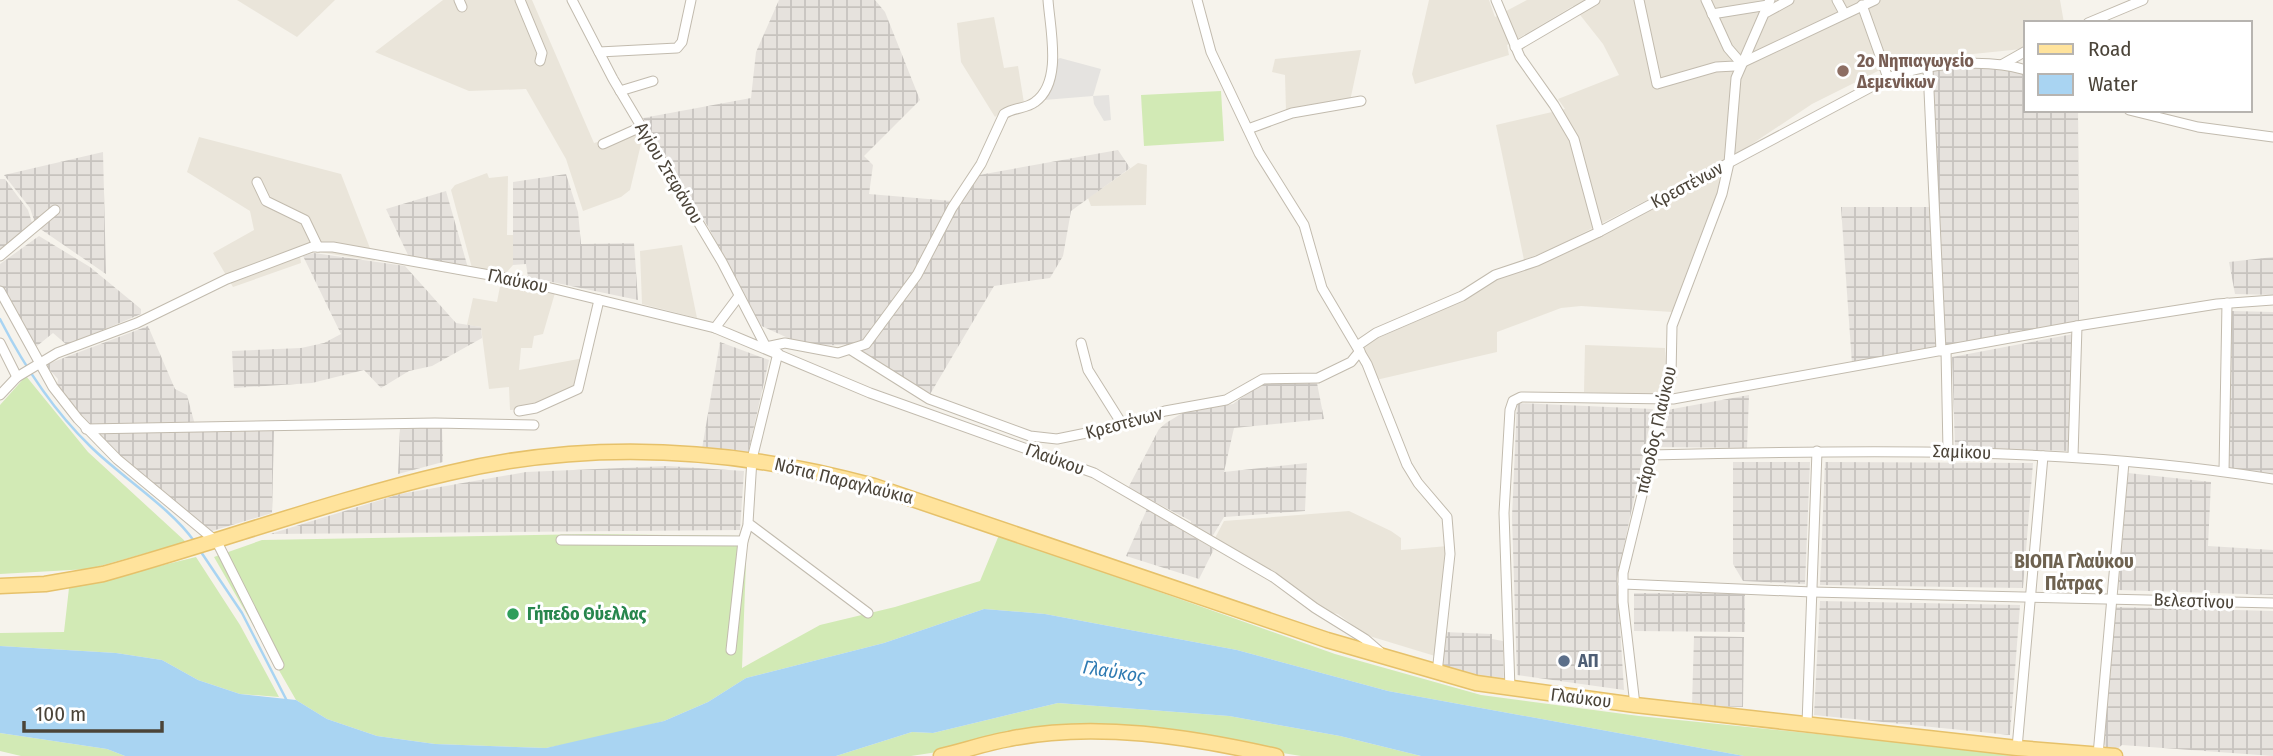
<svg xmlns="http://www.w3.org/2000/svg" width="2273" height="756" viewBox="0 0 2273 756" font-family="'Fira Sans Condensed',sans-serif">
  <defs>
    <pattern id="industrial-grid" width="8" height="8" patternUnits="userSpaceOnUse" patternTransform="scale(1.75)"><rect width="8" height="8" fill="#e6e2dd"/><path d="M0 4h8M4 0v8" fill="none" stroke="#c7c3be"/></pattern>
  </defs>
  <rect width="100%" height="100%" fill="#f6f3ec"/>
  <g fill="#eae5da">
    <path d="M237,0H335L297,37Z"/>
    <path d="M443,0H532L594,143L633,132L641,144L630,190L621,197L583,211L566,159L526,89L469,91L375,52Z"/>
    <path d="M1429,0H1489L1495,17L1527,0H2060L2064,23H2026V47L2022,49L1914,60L1880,70L1812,104L1740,152L1552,249L1524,260L1496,125L1565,109L1558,99L1619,75L1603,44L1573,6L1507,45L1509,55L1415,84L1412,74Z"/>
    <path d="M994,17L1004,68L1018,66L1024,103L1008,106L995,117L961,62L957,23Z"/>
    <path d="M1361,50L1350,101L1286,111L1285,75L1272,72L1275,59Z"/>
    <path d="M199,137L341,174L375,261L313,251L300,256L301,263L233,287L213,253L254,230L250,211L187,172Z"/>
    <path d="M1138,163L1147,165L1146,205L1091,206L1088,198Z"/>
    <path d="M487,173L489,178L508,176L507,235H513V265L506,273L472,268L451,190L455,185Z"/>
    <path d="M1718,174L1721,182L1715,204L1672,312L1581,306L1561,308L1497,332V352L1376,380L1362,348L1369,342L1451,306L1497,278L1568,252Z"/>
    <path d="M682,245L697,318L642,304L640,251Z"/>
    <path d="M501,281L555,293L543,334L534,336L532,348H521L519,370L584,358L575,387L524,409L510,410L509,387L489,389L481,327L467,325L473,298L497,302Z"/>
    <path d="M1585,345L1665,348L1667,376L1662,396L1584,392Z"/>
    <path d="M1349,511L1391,531L1401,538V550L1448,546L1435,656L1366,635L1338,614L1322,611L1215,538L1224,521Z"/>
  </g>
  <g fill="url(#industrial-grid)">
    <path d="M779,0H875L885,12L920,100L864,156L873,165L869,194L952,201L914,274L862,344L815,346L797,342L755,323L710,230L643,118L751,98L756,52Z"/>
    <path d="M1990,64L2026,72V110H2078L2079,321L1943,349L1932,70Z"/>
    <path d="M1118,150L1130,168L1071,211L1063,256L1050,278L994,286L929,396L861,354L921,276L952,213L979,175Z"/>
    <path d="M103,152L106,274L36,226L30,208L4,175Z"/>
    <path d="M566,174L578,212L581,244L634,243L638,300L528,277L526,264L513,265V182Z"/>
    <path d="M0,179H5L16,194L28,210L33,226L0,251Z"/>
    <path d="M446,191L468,268L409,257L386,209Z"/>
    <path d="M1841,207H1931L1938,349L1852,364Z"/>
    <path d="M39,236L90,267L141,309V314L67,345L53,333L37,346L25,336L0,290V264Z"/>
    <path d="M314,253L405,266L456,323L481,327L482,338L432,366L409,371L381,388L364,370L312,383L234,388L232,351L301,348L324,343L341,334L303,256Z"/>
    <path d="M2273,257V295L2235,294L2229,262Z"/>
    <path d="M2232,311L2273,312V475L2228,470Z"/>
    <path d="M148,326L175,389L187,395L195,425L87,426L56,392L58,379L45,365Z"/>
    <path d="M2073,334L2070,451L1955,448L1952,357Z"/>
    <path d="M720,342L769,360L748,453L702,449Z"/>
    <path d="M1262,383H1317L1324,419L1234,428L1224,472L1307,463L1305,511L1224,517L1212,537L1191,526V521L1128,488L1159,429L1166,423L1184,412L1233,404Z"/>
    <path d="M1749,395L1747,448L1659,447L1667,410Z"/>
    <path d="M1517,403L1653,409L1617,579L1624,690L1517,675L1512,517Z"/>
    <path d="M442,427L443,462L398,474L400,429Z"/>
    <path d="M274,431L272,513L212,531L145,479L93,432Z"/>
    <path d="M1733,462H1810L1805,584L1743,581L1733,564Z"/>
    <path d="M1825,462L2033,463L2023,588L1820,585Z"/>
    <path d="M668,466L744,471L740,530L270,534L400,494L526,472Z"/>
    <path d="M2128,473L2211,482L2208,546L2273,550V595L2118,590Z"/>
    <path d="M1147,509L1214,549L1199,579L1126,556Z"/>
    <path d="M1634,593H1745V632L1634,631Z"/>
    <path d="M1820,601L2020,605L2010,735L1814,715Z"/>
    <path d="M2116,607L2273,611V756L2122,745L2117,749H2107L2104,744Z"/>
    <path d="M1444,632L1492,634V639L1503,641L1504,686L1441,674Z"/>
    <path d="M1694,636L1744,637L1743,707L1692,706Z"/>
  </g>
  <g fill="#d2eab5">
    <path d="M1221,91L1224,141L1144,146L1141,95Z"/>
    <path d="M26,376L88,452L186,542L89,569L0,574V405Z"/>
    <path d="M590,534L747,536L742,668L820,625L895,607L980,581L999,535L1335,654L1481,695L1639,716L2037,756H1744L1388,691L1237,650L1045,614L984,609L884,643L746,678L708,702L664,721L604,737L546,748L435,744L377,736L327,719L296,700L214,557L262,540Z"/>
    <path d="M196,557L240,625L279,697L240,694L198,680L162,660L116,653L0,646V633L64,632L69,588Z"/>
    <path d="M1058,703L1229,716L1340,736L1421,756H1301L1181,737L1076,731L911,756H836L912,732L933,733Z"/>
    <path d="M0,733L107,749L125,756H21L0,751Z"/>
  </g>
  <path fill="#e5e3e0" d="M1060,58L1101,69L1093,96L1109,95L1111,120L1104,121L1094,104L1093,96L1044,100L1050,90L1056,60Z"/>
  <path fill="#a9d4f2" d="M984,609L1045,614L1237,650L1388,691L1744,756H1421L1340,736L1229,716L1058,703L933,733L912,732L836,756H125L107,749L0,733V646L116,653L162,660L198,680L240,694L296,700L327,719L377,736L435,744L546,748L664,721L708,702L746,678L884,643Z"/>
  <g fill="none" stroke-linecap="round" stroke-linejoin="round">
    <g stroke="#a9d4f2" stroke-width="2.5">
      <path d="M0,319C24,366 52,409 90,446C120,476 171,508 194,541"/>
      <path d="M199,549L242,613L287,701"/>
    </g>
    <g stroke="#c2bbae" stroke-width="11">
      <g id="street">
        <path d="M459,0L462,7"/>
        <path d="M520,0L542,53L540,61"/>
        <path d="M572,0L613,79L722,262L766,347L785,343L838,353L866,344L917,275L952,208L981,164L1004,114C1014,107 1026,109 1035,102C1063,82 1050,29 1048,0"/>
        <path d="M1197,0L1211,52L1259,153L1304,225L1322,288L1367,364L1407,465L1418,483L1447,517L1450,554L1437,673"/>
        <path d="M1496,0L1520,57L1554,105L1574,139L1599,232"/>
        <path d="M1639,0L1657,84L1716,67L1735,66L1875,0"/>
        <path d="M1706,0L1728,48L1741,63"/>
        <path d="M1837,0L1844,13"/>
        <path d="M1862,5L1888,78"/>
        <path d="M1767,12L1789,0"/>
        <path d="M1712,14L1768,5"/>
        <path d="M2088,23L2143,0"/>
        <path d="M1515,47L1595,0"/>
        <path d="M599,52L677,48L682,42L691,0"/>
        <path d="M2003,64L2026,51"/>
        <path d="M1928,69L1941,351"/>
        <path d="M620,91L653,81"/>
        <path d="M2129,110L2198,127L2273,137"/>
        <path d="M1248,129L1292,113L1361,101"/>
        <path d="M603,144L641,127"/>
        <path d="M257,182L266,201L305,220L318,247"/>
        <path d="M0,256L55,210"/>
        <path d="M0,291L53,387L78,419L117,459L217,542L279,665"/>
        <path d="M715,328L739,296"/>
        <path d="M0,343L17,377"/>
        <path d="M1081,343L1088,370L1122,424"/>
        <path d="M1357,346L1376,333L1462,296L1495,275L1537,261L1599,232L1888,78C1926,63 1987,58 2026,70"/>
        <path d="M851,350L929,399L1030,436L1057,439L1111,428L1165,411L1226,400L1263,379L1318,378L1351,362L1360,351"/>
        <path d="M1946,350L1948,451"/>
        <path d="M778,353L752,459L748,523L868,613"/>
        <path d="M0,395L17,377L57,353L137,323L227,279L312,247H333L518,280L715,328L870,393L1094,473L1273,577L1315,608L1365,639L1380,652"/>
        <path d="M519,411L536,408L578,389L599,300"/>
        <path d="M86,429L435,423L534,425"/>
        <path d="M1650,455C1858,450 2067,446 2273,479"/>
        <path d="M2073,456L2077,326"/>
        <path d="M2224,471L2227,303"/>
        <path d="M561,540L743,541"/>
        <path d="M1623,584L1812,592L2273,603"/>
        <path d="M731,650L743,541L748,525"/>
        <path d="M1510,689L1504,513L1510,410L1513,401L1521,397L1673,399L2077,326L2217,304L2273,300"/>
        <path d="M1635,705L1623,602V573L1671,376L1672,326L1722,194L1729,163L1736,78L1770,0"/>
        <path d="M1807,724L1817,451"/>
        <path d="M2017,748L2043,456"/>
        <path d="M2098,755L2124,462"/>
      </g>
    </g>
    <g stroke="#e6c16a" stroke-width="17">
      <g id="primary">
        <path d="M0,586L45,584L103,574C219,542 332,500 449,473C590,439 735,448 874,486L1327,640L1476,683L1635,705L2017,748L2115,756"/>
        <path d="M941,756C963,751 986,743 1009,739C1094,721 1192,737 1276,756"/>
      </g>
    </g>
    <use href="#street" stroke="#fff" stroke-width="9"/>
    <use href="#primary" stroke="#ffe39c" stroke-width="14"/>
  </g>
  <circle fill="#8d6e63" stroke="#fff" stroke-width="2.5" cx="1843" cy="71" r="7"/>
  <circle fill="#2e9e5b" stroke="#fff" stroke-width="2.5" cx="513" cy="614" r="7"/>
  <circle fill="#5c6f8a" stroke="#fff" stroke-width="2.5" cx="1564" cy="661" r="7"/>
  <g text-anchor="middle" stroke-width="6" stroke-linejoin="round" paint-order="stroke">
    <g font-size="18" font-weight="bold" fill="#785e54" stroke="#fff" text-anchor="start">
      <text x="1857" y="67">2ο Νηπιαγωγείο<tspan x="1857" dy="21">Δεμενίκων</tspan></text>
    </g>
    <g font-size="18" fill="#4b4439" stroke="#fff">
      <text transform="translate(669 173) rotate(59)" y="6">Αγίου Στεφάνου</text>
      <text transform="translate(1687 185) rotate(-28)" y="6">Κρεστένων</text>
      <text transform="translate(518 281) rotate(12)" y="6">Γλαύκου</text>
      <text transform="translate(1124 423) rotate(-15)" y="6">Κρεστένων</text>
      <text transform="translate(1656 430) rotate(-77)" y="6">πάροδος Γλαύκου</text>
      <text transform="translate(1962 452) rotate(2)" y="6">Σαμίκου</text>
      <text transform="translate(1055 459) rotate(20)" y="6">Γλαύκου</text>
      <text transform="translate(844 481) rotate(14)" y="6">Νότια Παραγλαύκια</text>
      <text transform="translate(2194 601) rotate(2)" y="6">Βελεστίνου</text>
      <text transform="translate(1581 698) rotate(7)" y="6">Γλαύκου</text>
    </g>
    <g font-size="18" font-weight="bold" fill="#27864d" stroke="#fff" text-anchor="start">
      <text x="527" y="620">Γήπεδο Θύελλας</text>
    </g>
    <g font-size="18" font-weight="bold" fill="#4e5e75" stroke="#fff" text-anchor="start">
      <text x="1578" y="667">ΑΠ</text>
    </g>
    <g font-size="19" font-weight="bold" fill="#6e6250" stroke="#fff">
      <text x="2074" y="568">ΒΙΟΠΑ Γλαύκου<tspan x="2074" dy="22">Πάτρας</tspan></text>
    </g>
    <g font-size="19" font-style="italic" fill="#2e7ab2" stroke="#fff">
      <text transform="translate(1114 671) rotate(9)" y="7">Γλαύκος</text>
    </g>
  </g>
  <rect x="2024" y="21" width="228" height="91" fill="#ffffff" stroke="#b7b4b0" stroke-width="2"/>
  <rect x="2038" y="44" width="35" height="10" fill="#ffe39c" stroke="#b7b4b0" stroke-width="2"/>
  <text x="2088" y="56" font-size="21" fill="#4b4439">Road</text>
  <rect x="2038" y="74" width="35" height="21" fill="#a9d4f2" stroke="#b7b4b0" stroke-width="2"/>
  <text x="2088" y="91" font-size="21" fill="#4b4439">Water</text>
  <path d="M24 721v10h138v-10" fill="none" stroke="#4b4439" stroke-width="3.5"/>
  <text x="35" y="721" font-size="21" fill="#4b4439" stroke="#ffffff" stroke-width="5" paint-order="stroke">100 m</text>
</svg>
